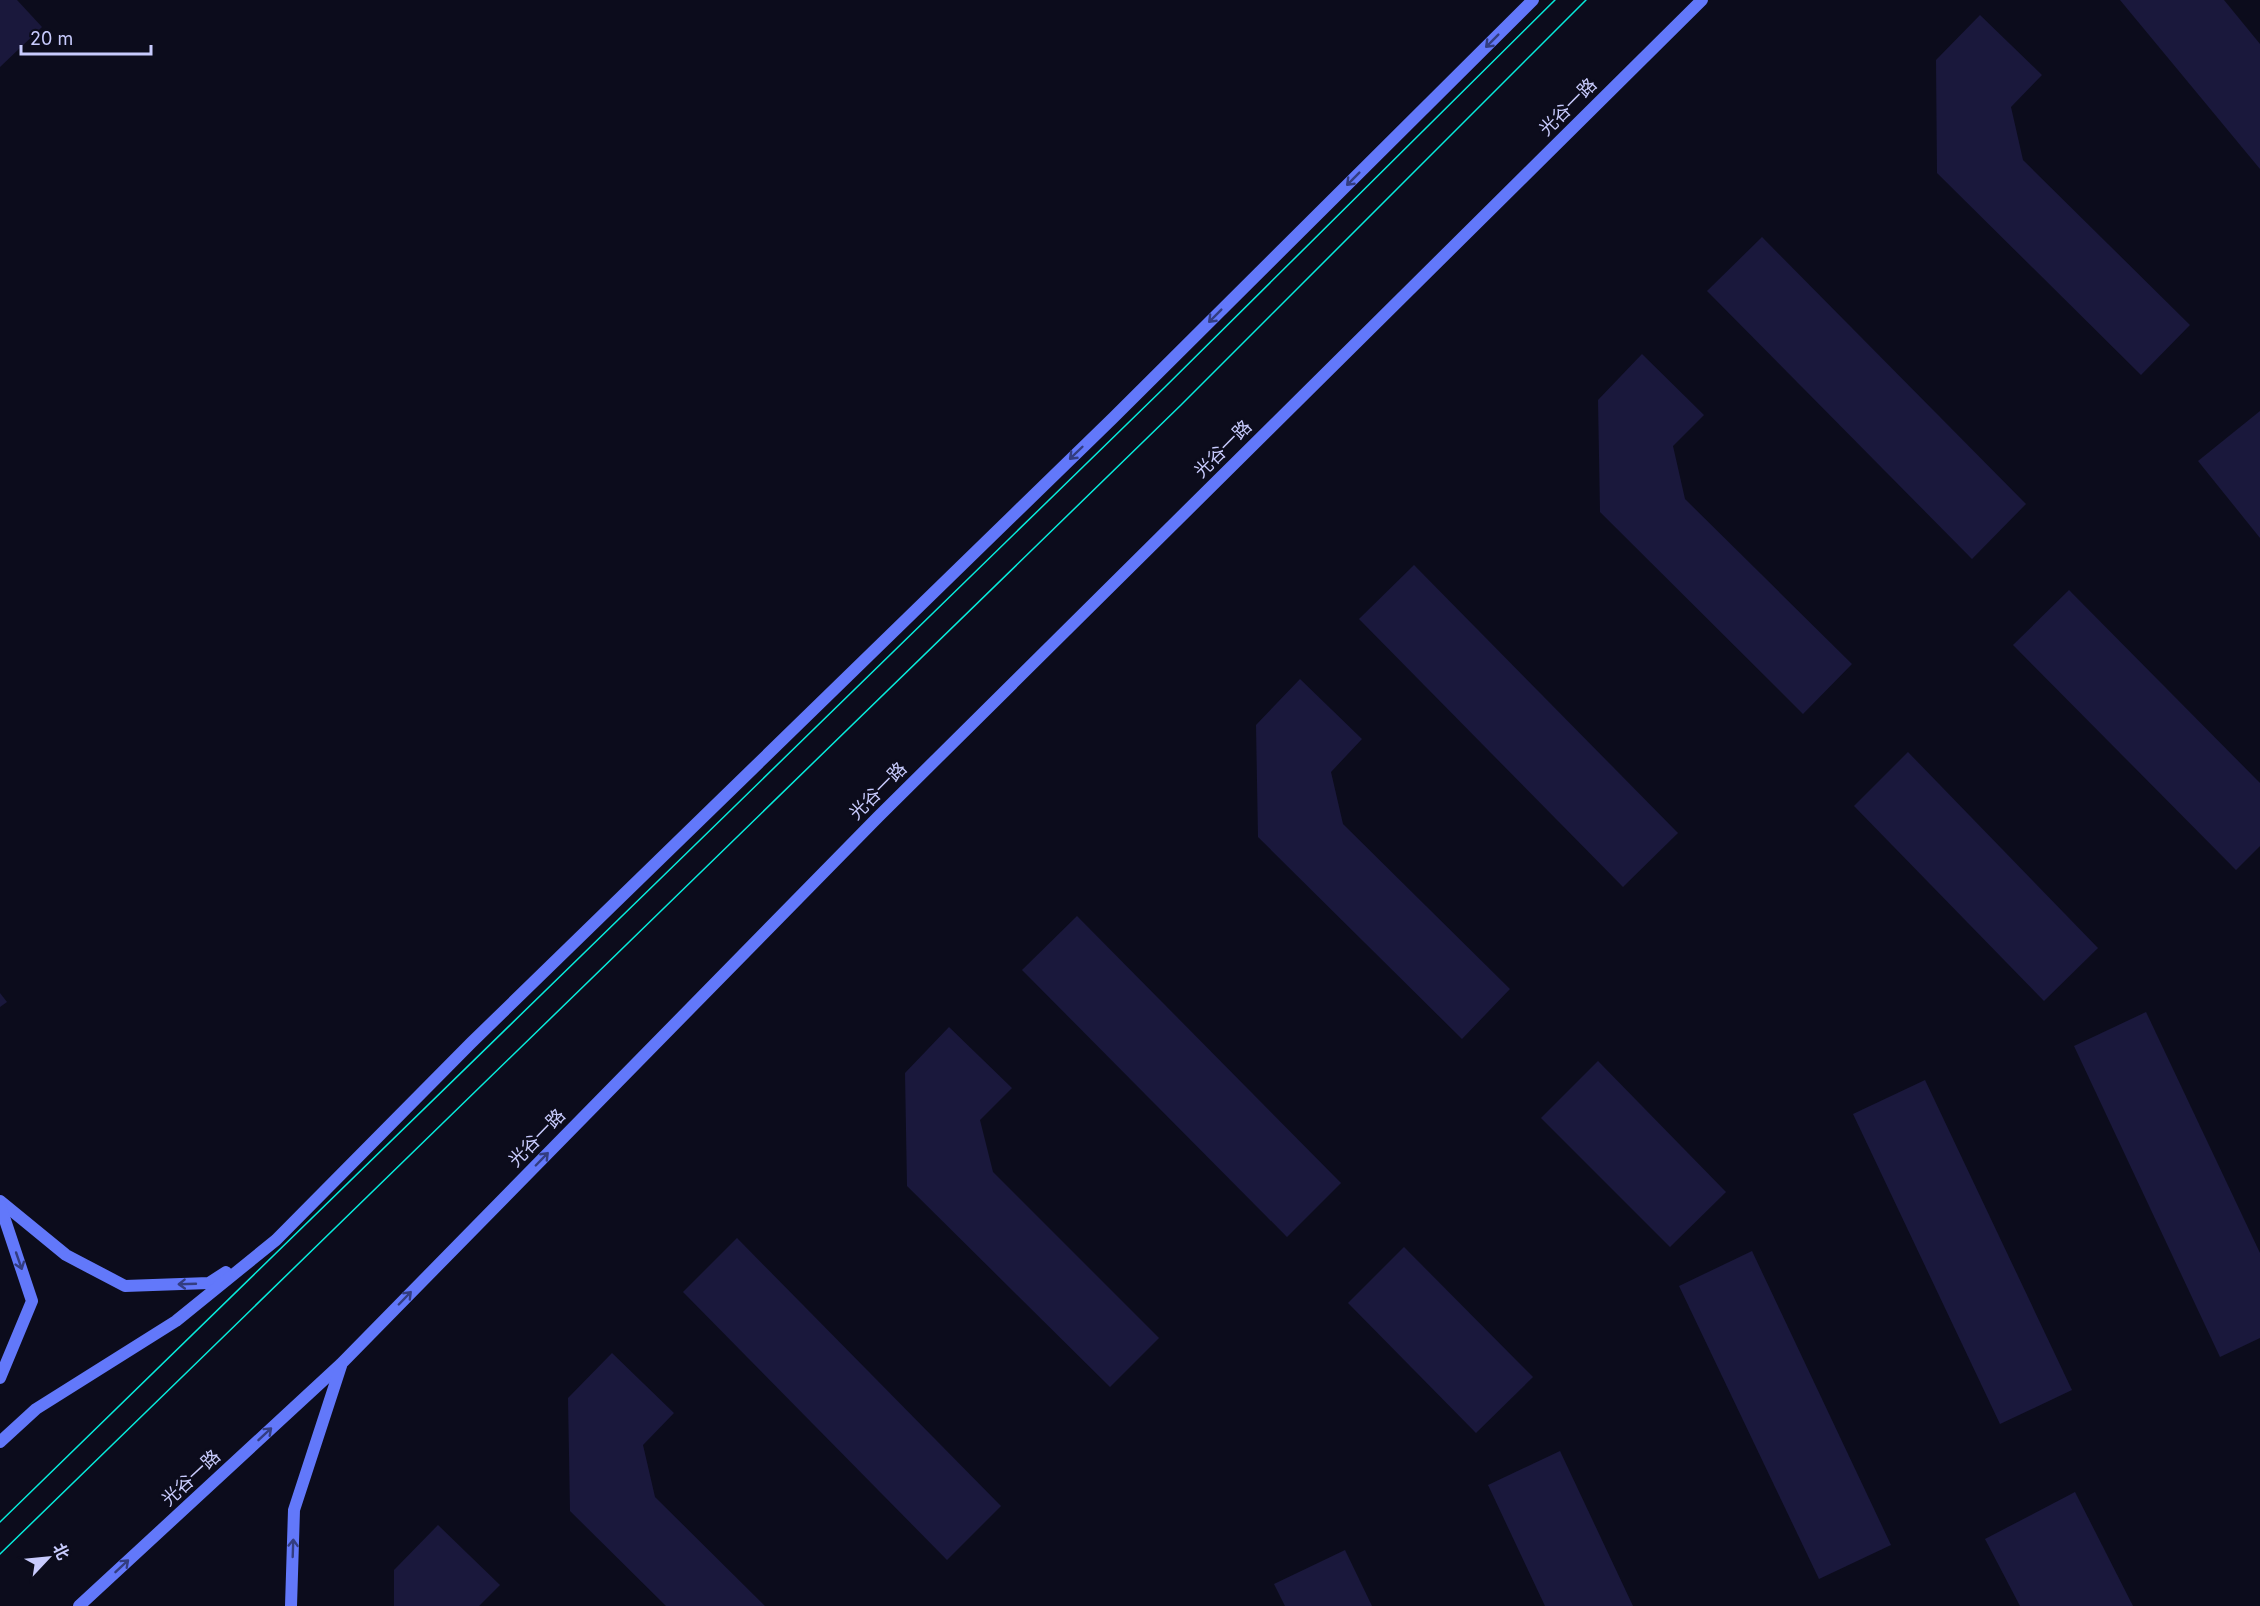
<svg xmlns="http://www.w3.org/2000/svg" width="2260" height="1606" viewBox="0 0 2260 1606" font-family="Inter,'Noto Sans SC',sans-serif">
  <rect width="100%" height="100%" fill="#0c0c1c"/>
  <g fill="#1a183c">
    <path d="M0,0H17L42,27L0,67Z"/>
    <path d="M2120,0H2224L2260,44V169Z"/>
    <path d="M1980,15L2042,75L2011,107L2023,160L2190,325L2141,375L1937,173L1936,60Z"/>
    <path d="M1762,237L2026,504L1972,559L1707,291Z"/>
    <path d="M1642,354L1704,415L1673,446L1685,499L1852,664L1803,714L1600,512L1598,400Z"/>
    <path d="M2260,411V538L2198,461Z"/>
    <path d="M1414,565L1678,833L1623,887L1359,619Z"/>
    <path d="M2069,590L2260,783V846L2236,870L2013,645Z"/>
    <path d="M1300,679L1362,739L1331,772L1343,824L1510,989L1462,1039L1258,837L1256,725Z"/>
    <path d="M1908,752L2098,948L2044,1001L1854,806Z"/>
    <path d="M1077,916L1341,1183L1287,1237L1022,970Z"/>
    <path d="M0,993L7,1002L0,1007Z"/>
    <path d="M2146,1012L2260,1253V1338L2220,1357L2074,1046Z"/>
    <path d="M949,1027L1012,1088L980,1120L993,1172L1159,1338L1110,1387L907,1186L905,1073Z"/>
    <path d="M1598,1061L1726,1192L1670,1247L1541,1118Z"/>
    <path d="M1925,1080L2072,1390L2000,1424L1853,1114Z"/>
    <path d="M737,1238L1001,1506L947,1560L683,1292Z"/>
    <path d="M1404,1247L1533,1377L1476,1433L1348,1303Z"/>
    <path d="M1752,1251L1891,1545L1819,1579L1679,1286Z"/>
    <path d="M612,1353L674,1413L643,1445L655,1497L765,1606H666L570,1511L568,1398Z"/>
    <path d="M1560,1451L1633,1606H1545L1488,1485Z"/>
    <path d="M2075,1492L2133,1606H2020L1985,1539Z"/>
    <path d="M438,1525L500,1585L479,1606H394V1570Z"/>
    <path d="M1345,1550L1372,1606H1285L1274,1584Z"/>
  </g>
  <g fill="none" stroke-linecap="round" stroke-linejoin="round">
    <g stroke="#6278fa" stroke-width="12">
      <path d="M0,1201L66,1255L125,1286L209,1283L226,1272"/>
      <path d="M0,1205L32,1301L0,1378"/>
      <path d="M0,1442L36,1409L176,1321L276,1240L471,1043L1113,418L1533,0"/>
      <path d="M79,1606L341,1364L878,817L1702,0"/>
      <path d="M291,1606L294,1510L341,1366"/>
    </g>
    <g stroke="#07ebdb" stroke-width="1.5">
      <path d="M0,1522L1165,387L1555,0"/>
      <path d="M0,1554L1181,405L1586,0"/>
    </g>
  </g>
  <defs><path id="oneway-shaft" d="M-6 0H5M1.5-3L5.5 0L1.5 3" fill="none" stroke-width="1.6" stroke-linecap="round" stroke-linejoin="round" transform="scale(1.5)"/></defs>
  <g stroke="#333d80">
    <use href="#oneway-shaft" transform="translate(1492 41) rotate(135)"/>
    <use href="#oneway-shaft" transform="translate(1353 179) rotate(135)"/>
    <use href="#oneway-shaft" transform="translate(1215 316) rotate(135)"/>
    <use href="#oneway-shaft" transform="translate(1076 453) rotate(136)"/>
    <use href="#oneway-shaft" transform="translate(542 1159) rotate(-46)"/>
    <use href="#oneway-shaft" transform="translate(19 1261) rotate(71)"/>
    <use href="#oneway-shaft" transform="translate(187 1284) rotate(178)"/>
    <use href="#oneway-shaft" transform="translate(405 1298) rotate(-46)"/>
    <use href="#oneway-shaft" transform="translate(265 1434) rotate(-43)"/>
    <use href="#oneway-shaft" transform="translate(293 1548) rotate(-88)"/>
    <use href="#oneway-shaft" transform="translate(122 1566) rotate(-43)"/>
  </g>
  <g text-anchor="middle" stroke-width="5" stroke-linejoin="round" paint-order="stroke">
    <g font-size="18" fill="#c8cbfd" stroke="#0c0c1c">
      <text transform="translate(1568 107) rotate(-45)" y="6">光谷一路</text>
      <text transform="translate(1223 449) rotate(-45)" y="6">光谷一路</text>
      <text transform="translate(878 791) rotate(-45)" y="6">光谷一路</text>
      <text transform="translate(537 1138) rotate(-46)" y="6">光谷一路</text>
      <text transform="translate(191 1478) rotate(-43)" y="6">光谷一路</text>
    </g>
  </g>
  <g transform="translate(48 1558) rotate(64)" stroke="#0c0c1c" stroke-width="4.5" paint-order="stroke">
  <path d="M0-4.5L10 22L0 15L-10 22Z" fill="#c8cbfd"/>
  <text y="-9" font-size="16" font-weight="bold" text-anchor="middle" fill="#c8cbfd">北</text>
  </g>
  <path d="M21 45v9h130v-9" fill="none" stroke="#c8cbfd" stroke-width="3"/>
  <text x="30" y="45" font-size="18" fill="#c8cbfd" stroke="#0c0c1c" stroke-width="4.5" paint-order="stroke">20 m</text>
</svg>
